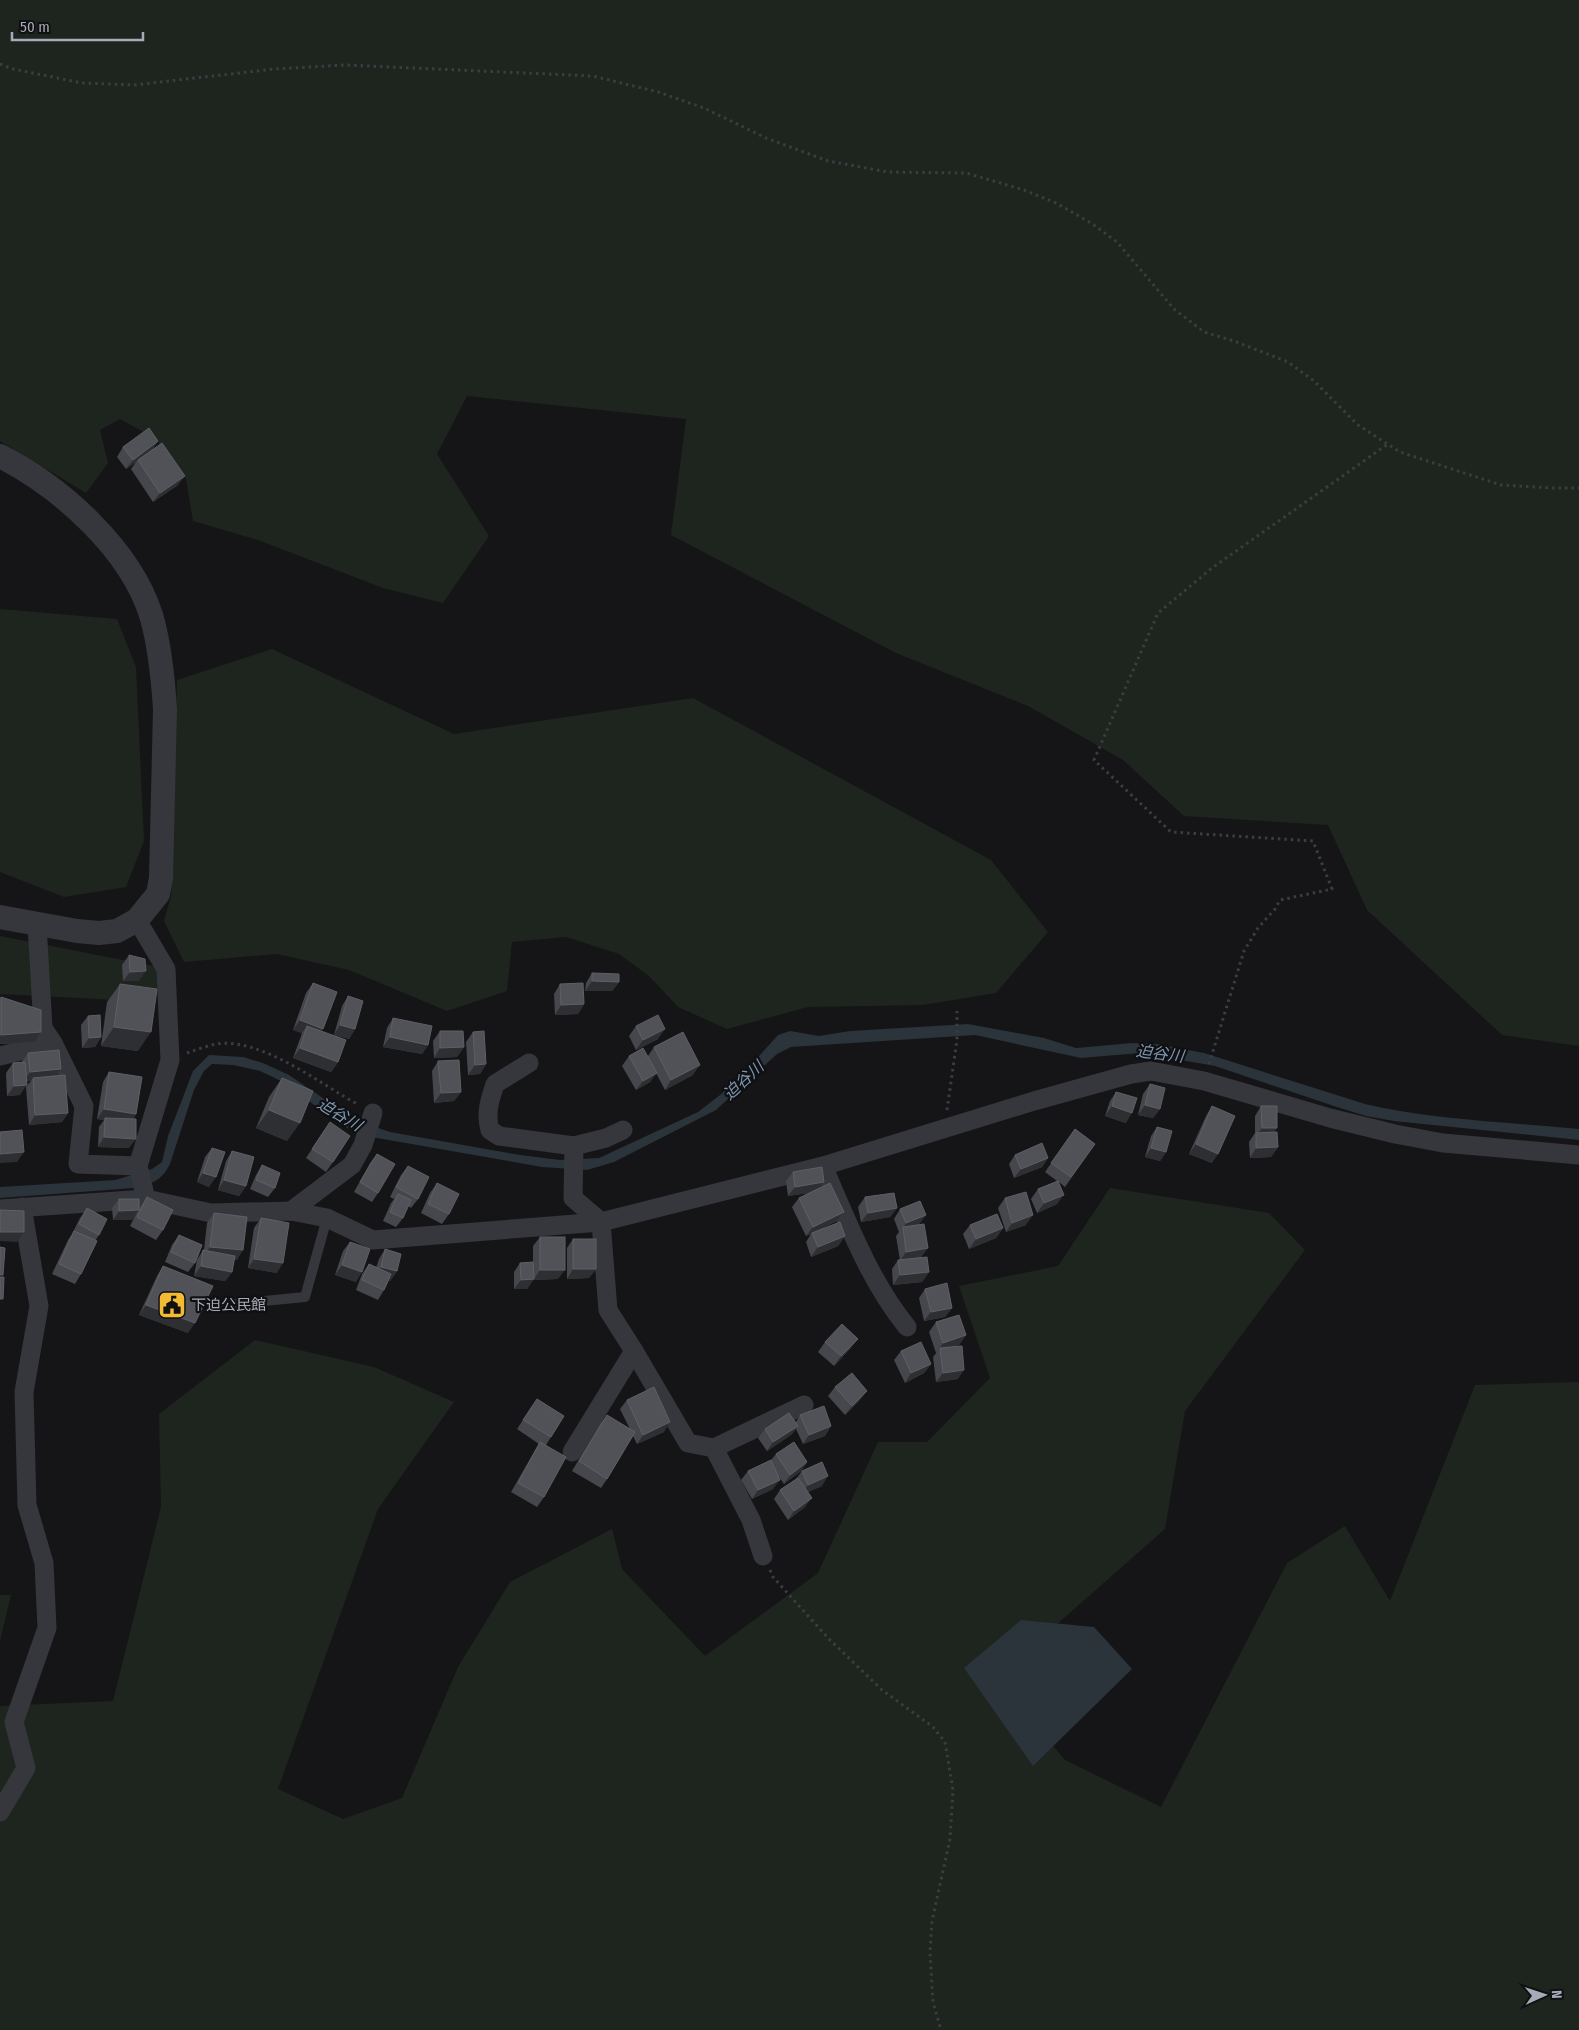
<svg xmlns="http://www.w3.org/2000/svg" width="1579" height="2030" viewBox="0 0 1579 2030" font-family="'Fira Sans Condensed','Noto Sans JP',sans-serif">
  <rect width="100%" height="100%" fill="#151517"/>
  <g fill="#1d251e">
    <path d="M0,0H1579V1046L1502,1035L1367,910L1328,825L1184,816L1123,760L1028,706L896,653L671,535L686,419L467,396L437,454L489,536L443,603L383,588L258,540L193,521L186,479L156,439L120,419L100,430L108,463L86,493L0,441Z"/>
    <path d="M0,609L117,619L136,667L144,841L126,887L64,897L0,872Z"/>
    <path d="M272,649L454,734L693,698L991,860L1048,932L996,993L923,1005L808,1007L727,1029L678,1007L649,976L619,954L566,937L512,942L507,991L447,1011L349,970L277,954L184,962L164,921L171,896L177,680Z"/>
    <path d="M0,936L159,967L156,1002L0,994Z"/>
    <path d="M1110,1188L1269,1213L1305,1250L1185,1411L1165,1529L996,1678L1065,1760L1161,1807L1287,1563L1345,1526L1390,1601L1475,1385L1579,1382V2030H0V1706L113,1701L161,1507L159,1414L255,1340L374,1367L454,1402L378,1509L278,1789L343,1819L402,1798L458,1667L510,1582L612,1529L622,1569L705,1656L818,1573L878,1442H927L990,1378L959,1286L1058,1266Z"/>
    <path d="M0,1595H11L0,1641Z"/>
  </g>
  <g fill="#2b333b">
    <path d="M968,1024L1044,1038L1076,1048L1132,1043L1157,1044L1204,1053L1365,1104C1435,1120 1508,1122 1579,1129V1140L1394,1121L1366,1116L1337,1107L1215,1066L1140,1053L1081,1058L975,1035L791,1047L777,1054L716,1110L614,1162L587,1170L542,1167L360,1135L342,1125L281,1081L260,1071L233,1065L212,1064L204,1071L194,1090L170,1164C161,1182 152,1183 134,1188L0,1198V1187L115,1180L152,1169L162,1162L168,1136L193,1071L209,1055L243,1057L263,1063L289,1075L355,1120L390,1132L520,1155L560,1160L599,1158L698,1112L720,1095L741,1076L778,1035L790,1031L819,1036L850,1031Z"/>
    <path d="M1021,1620L1094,1627L1132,1669L1033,1766L964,1668Z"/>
  </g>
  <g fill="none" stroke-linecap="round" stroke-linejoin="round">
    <g stroke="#3c3d43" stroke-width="3" stroke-dasharray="2.5 4" stroke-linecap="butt">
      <path d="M0,64L13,69L82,83L134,85L274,69L345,65L593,76L658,92L704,108L766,138L828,161L888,172L966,173L1024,190L1056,203L1091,223L1117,242L1174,309L1204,332L1234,341L1288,362L1314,381L1358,425L1400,452L1501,485L1554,488H1579"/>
      <path d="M187,1053C196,1050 206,1046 216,1044C261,1037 320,1084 359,1105"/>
      <path d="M1209,1064L1244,951L1258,928L1275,909L1280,900L1332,889L1313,841L1171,832L1094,760L1158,613L1212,568L1388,444"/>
      <path d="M947,1110L957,1040V1011"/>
      <path d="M770,1570L773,1577L828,1638L882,1690L933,1727L945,1742L953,1790L950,1839L932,1921L930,1952L933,2002L941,2030"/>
    </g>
    <path stroke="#36373c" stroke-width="10" d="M213,1306L305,1297L327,1218"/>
    <g stroke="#36373c" stroke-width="19">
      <path d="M137,920L166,969L170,1060L138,1166L146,1199"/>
      <path d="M37,924L43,1028L53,1043L84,1106L78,1164L138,1166"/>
      <path d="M0,1056L53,1043"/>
      <path d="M529,1063L495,1084C490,1100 485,1113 490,1130L499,1136L574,1146L606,1138L623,1130"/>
      <path d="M574,1146L573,1198L601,1222L608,1310L634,1351L688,1443L714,1448L751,1520L763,1556"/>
      <path d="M823,1166C847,1221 869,1280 907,1327"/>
      <path d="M0,1209L146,1199L211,1213L291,1211L327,1218L373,1240L601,1222L823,1166L1034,1101L1131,1074L1151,1071L1204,1081L1330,1118L1395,1134L1443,1143L1579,1155"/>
      <path d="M291,1211L352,1165L363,1145L373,1113"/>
      <path d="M714,1448L804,1405"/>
      <path d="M572,1452L634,1351"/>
      <path d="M0,1812L26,1768L14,1722L47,1628L44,1563L27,1505L24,1392L39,1306L22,1207"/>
    </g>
    <path stroke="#36373c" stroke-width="24" d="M0,456C61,487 130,549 151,615C160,645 163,678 165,709L161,878L158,894L137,920L117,931L99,933L77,931L0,917"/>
  </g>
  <g fill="#46474c">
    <path d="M158,441L152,450L178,485L153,502L131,469L136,462L126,469L117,457L123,447Z"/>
    <path d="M129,955L139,981H123L122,965Z"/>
    <path d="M592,973L619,982L612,991H585L586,983Z"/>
    <path d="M313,983L322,1031L338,1062L331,1072L293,1058L301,1036L302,1033L293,1030L306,993Z"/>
    <path d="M120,984L138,1051L101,1046L107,1002Z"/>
    <path d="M560,984L584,1004L578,1014L555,1015L554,994Z"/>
    <path d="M348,996L355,1029L349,1039L334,1035L342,1006Z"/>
    <path d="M1,997L41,1032L35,1042L0,1044V998Z"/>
    <path d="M88,1016L101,1037L95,1047L82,1048L81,1025Z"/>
    <path d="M393,1018L428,1045L422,1054L383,1047L387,1028Z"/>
    <path d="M636,1026L658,1039L636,1050L629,1036Z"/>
    <path d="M440,1031L464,1047L457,1057L434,1058L433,1041Z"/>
    <path d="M473,1032L486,1064L480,1074L468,1075L466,1042Z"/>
    <path d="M654,1047L693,1075L665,1090L656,1073L650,1082L636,1090L622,1066L629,1056H648Z"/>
    <path d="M28,1053L61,1069L56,1076L68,1113L62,1122L29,1125L26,1087L31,1081H26L20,1095L7,1096L6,1073L13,1063H21Z"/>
    <path d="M438,1061L461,1092L454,1101L434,1103L432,1071Z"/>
    <path d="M109,1072L136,1114L133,1119L129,1148L98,1147L99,1127L104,1120L97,1119L103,1082Z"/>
    <path d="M282,1078L287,1141L256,1128L269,1097Z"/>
    <path d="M1150,1084L1160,1109L1153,1118L1138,1115L1143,1094Z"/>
    <path d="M1116,1092L1126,1123L1105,1116L1110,1101Z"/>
    <path d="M1212,1106V1163L1189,1154L1206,1116Z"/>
    <path d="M1261,1106L1274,1132L1278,1147L1271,1157L1250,1158L1249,1142L1255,1133V1116Z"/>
    <path d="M330,1122L333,1162L326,1172L306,1158Z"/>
    <path d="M1157,1127L1166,1152L1160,1161L1145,1157L1151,1136Z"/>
    <path d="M1075,1129L1095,1144L1065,1187L1059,1182L1057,1204L1037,1213L1031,1199L1038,1189L1057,1181L1045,1172Z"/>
    <path d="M212,1148L209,1187L197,1182L205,1157Z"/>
    <path d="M232,1151L246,1186L239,1196L218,1190L226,1161Z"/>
    <path d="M377,1154L378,1193L372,1202L354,1192L370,1163Z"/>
    <path d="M1015,1155L1048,1158L1042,1167L1014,1178L1009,1164Z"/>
    <path d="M262,1165L275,1188L268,1197L250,1189L256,1175Z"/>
    <path d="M408,1166L418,1199L411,1208L408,1206L403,1218L396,1227L383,1221L391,1203L394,1199L390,1197L401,1175Z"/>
    <path d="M793,1172L824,1182L820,1188L844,1212L837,1221L821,1229L845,1236L838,1246L811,1257L806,1242L811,1234L806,1236L792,1207L799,1198L809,1193L788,1196L786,1181Z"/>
    <path d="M437,1183L449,1214L442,1224L421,1213L430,1193Z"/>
    <path d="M147,1197L163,1230L156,1240L130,1226L136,1214L132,1220H113L112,1208L119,1199L139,1209Z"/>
    <path d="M865,1197L897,1208L890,1217L861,1222L858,1207Z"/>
    <path d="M1005,1198L1026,1225L1006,1232L998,1208Z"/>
    <path d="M87,1208L99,1235L95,1241L81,1274L75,1284L52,1274L68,1240L72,1234L80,1218Z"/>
    <path d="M900,1209L926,1215L919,1224L918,1225L928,1248L921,1257L929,1272L922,1282L893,1285L892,1269L898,1260H900L896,1236L899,1232L894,1219Z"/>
    <path d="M214,1213L237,1260H234L232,1272L225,1281L194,1276L197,1260L203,1250H204L207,1223Z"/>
    <path d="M261,1218L277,1273L248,1268L254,1228Z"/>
    <path d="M970,1225L1003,1228L996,1238L969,1249L963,1234Z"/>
    <path d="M179,1235L195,1263L188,1272L165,1262L172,1245Z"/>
    <path d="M540,1237L558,1279L533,1280L527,1289H514V1272L520,1263L533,1262V1246Z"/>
    <path d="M573,1239L596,1269L589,1278L567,1279V1248Z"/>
    <path d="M350,1242L356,1282L335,1275L343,1251Z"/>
    <path d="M385,1249L397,1271L390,1281L389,1280L384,1290L378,1300L356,1290L362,1274L369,1264L376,1268L379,1259Z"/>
    <path d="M163,1266L188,1333L139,1315L157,1276Z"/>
    <path d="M925,1289L952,1308L945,1317L924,1321L919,1298Z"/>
    <path d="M936,1322L966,1335L959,1345L955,1346L958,1379L936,1382L933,1357L937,1352L936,1353L929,1332Z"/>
    <path d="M825,1342L851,1348L834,1366L818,1352Z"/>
    <path d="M901,1351L931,1364L924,1373L905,1383L894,1360Z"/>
    <path d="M835,1387L860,1400L845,1415L828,1396Z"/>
    <path d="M537,1399L551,1437L546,1445L544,1497L537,1507L511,1492L534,1452L539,1444L517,1429Z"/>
    <path d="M627,1400L664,1432L637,1444L633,1436L607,1479L601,1488L572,1471L600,1424L607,1415L630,1429L620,1409Z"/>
    <path d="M800,1415L831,1426L825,1436L803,1444L796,1429L791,1435L767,1451L758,1438L765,1429L796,1422Z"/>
    <path d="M776,1454L807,1462L801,1471L784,1484L779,1477L773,1489L752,1499L741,1480L748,1471L771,1460Z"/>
    <path d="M802,1471L822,1486L808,1492L805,1507L788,1520L774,1499L780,1490L796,1479Z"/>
  </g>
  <g fill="#2e2f32">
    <path d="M158,441L152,450L138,460L136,462L126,469L133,460Z"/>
    <path d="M185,476L178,485L153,502L160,493Z"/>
    <path d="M146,971L139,981H123L130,972Z"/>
    <path d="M592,981L619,982L612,991H585Z"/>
    <path d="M584,1004L578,1014L555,1015L561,1005Z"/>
    <path d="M300,1020L323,1029L317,1039L307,1026L302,1033L293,1030Z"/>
    <path d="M340,1025L355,1029L349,1039L334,1035Z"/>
    <path d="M114,1027L151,1032L138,1051L101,1046Z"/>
    <path d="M665,1029L658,1039L636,1050L643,1040Z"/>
    <path d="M41,1032L35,1042L0,1044V1036L1,1035Z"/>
    <path d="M101,1037L95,1047L82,1048L89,1038Z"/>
    <path d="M390,1037L428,1045L422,1054L383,1047Z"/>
    <path d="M464,1047L457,1057L434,1058L440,1048Z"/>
    <path d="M300,1048L338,1062L331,1072L293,1058Z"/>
    <path d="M486,1064L480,1074L468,1075L475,1065Z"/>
    <path d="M700,1065L693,1075L665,1090L671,1080Z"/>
    <path d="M61,1069L54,1078H33L31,1081L23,1082L30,1072Z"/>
    <path d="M657,1073L650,1082L636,1090L643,1081Z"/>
    <path d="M27,1085L20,1095L7,1096L14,1086Z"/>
    <path d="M461,1092L454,1101L434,1103L441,1093Z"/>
    <path d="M1145,1105L1160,1109L1153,1118L1138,1115Z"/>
    <path d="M1112,1106L1132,1113L1126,1123L1105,1116Z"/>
    <path d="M104,1109L136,1114L130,1123L105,1118L104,1120L97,1119Z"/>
    <path d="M269,1110L300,1123L287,1141L256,1128Z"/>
    <path d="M68,1113L62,1122L29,1125L35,1115Z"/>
    <path d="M1262,1128H1277L1271,1137H1255Z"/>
    <path d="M104,1137L136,1139L129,1148L98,1147Z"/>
    <path d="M1196,1144L1218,1154L1212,1163L1189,1154Z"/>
    <path d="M1278,1147L1271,1157L1250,1158L1256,1148Z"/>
    <path d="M1151,1148L1166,1152L1160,1161L1145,1157Z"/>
    <path d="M24,1152L17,1162L0,1163V1154Z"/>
    <path d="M1048,1158L1042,1167L1014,1178L1021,1169Z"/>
    <path d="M203,1173L216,1177L209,1187L197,1182Z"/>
    <path d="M224,1180L246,1186L239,1196L218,1190Z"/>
    <path d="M824,1182L817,1192L788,1196L795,1187Z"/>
    <path d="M1064,1195L1057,1204L1037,1213L1044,1203Z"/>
    <path d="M897,1208L890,1217L861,1222L868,1213Z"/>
    <path d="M139,1210L132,1220H113L119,1211Z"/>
    <path d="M844,1212L837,1221L806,1236L813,1227Z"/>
    <path d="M926,1215L919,1224L903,1231V1228L906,1223Z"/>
    <path d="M1033,1215L1026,1225L1006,1232L1012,1223Z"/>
    <path d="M1003,1228L996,1238L969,1249L976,1239Z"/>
    <path d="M0,1232H24L17,1242L0,1241Z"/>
    <path d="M845,1236L838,1246L811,1257L818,1247Z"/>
    <path d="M210,1247L243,1250L237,1260L203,1256Z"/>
    <path d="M928,1248L921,1257L900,1261L906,1252Z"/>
    <path d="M254,1259L283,1263L277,1273L248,1268Z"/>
    <path d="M342,1265L362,1272L356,1282L335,1275Z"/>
    <path d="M201,1266L232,1272L225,1281L194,1276Z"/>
    <path d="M381,1267L397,1271L390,1281L374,1276Z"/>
    <path d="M573,1269H596L589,1278L567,1279Z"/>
    <path d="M540,1270H565L558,1279L533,1280L527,1289H514L521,1280L534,1279Z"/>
    <path d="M929,1272L922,1282L893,1285L900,1275Z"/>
    <path d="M146,1305L195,1323L188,1333L139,1315Z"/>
    <path d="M952,1308L945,1317L924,1321L931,1312Z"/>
    <path d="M966,1335L959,1345L940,1351V1348L936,1353L943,1343Z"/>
    <path d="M858,1339L851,1348L834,1366L841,1356Z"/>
    <path d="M931,1364L924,1373L905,1383L911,1373Z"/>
    <path d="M964,1370L958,1379L936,1382L943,1373Z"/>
    <path d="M867,1391L860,1400L845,1415L852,1406Z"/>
    <path d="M670,1422L664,1432L637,1444L643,1435Z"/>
    <path d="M798,1426L791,1435L767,1451L773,1442Z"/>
    <path d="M831,1426L825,1436L803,1444L809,1435Z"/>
    <path d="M807,1462L801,1471L784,1484L790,1475Z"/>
    <path d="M828,1476L822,1486L802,1494L808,1485Z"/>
    <path d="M780,1480L773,1489L752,1499L758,1490Z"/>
    <path d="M812,1498L805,1507L788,1520L794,1511Z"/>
  </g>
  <g fill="#515258" stroke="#5e6066">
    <path d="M149,428L158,441L133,460L123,447Z"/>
    <path d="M162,443L185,476L160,493L138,460Z"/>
    <path d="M129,955L145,959L146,971L130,972Z"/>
    <path d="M592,973L619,974V982L592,981Z"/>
    <path d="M313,983L337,992L323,1029L300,1020Z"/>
    <path d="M583,983L584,1004L561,1005L560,984Z"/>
    <path d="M120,984L157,989L151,1032L114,1027Z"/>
    <path d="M348,996L363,1001L355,1029L340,1025Z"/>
    <path d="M1,997L41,1010V1032L1,1035Z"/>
    <path d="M100,1015L101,1037L89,1038L88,1016Z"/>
    <path d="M658,1015L665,1029L643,1040L636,1026Z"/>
    <path d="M393,1018L432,1026L428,1045L390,1037Z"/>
    <path d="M307,1026L346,1040L338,1062L300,1048Z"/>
    <path d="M440,1031H463L464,1047L440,1048Z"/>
    <path d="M484,1031L486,1064L475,1065L473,1032Z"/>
    <path d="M683,1032L700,1065L671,1080L654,1047Z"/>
    <path d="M643,1048L657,1073L643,1081L629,1056Z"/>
    <path d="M59,1050L61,1069L30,1072L28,1053Z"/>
    <path d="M459,1060L461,1092L441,1093L438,1061Z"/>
    <path d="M25,1062L27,1085L14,1086L13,1063Z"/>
    <path d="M109,1072L142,1077L136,1114L104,1109Z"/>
    <path d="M65,1075L68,1113L35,1115L33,1078Z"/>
    <path d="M282,1078L313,1091L300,1123L269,1110Z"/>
    <path d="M1150,1084L1165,1088L1160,1109L1145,1105Z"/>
    <path d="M1116,1092L1137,1098L1132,1113L1112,1106Z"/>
    <path d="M1212,1106L1235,1116L1218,1154L1196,1144Z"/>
    <path d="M1261,1106H1277V1128H1262Z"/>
    <path d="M105,1118L136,1119V1139L104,1137Z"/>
    <path d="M330,1122L350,1136L333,1162L312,1149Z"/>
    <path d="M1157,1127L1172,1131L1166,1152L1151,1148Z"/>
    <path d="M1075,1129L1095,1144L1071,1177L1051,1163Z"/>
    <path d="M22,1130L24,1152L0,1154V1132Z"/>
    <path d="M1277,1132L1278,1147L1256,1148V1133Z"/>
    <path d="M1042,1143L1048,1158L1021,1169L1015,1155Z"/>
    <path d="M212,1148L225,1152L216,1177L203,1173Z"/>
    <path d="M232,1151L254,1157L246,1186L224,1180Z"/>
    <path d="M377,1154L395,1164L378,1193L360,1182Z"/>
    <path d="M262,1165L280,1173L275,1188L256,1180Z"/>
    <path d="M408,1166L429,1177L418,1199L396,1187Z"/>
    <path d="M822,1167L824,1182L795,1187L793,1172Z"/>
    <path d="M1058,1181L1064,1195L1044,1203L1038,1189Z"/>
    <path d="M437,1183L459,1194L449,1214L428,1204Z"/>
    <path d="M830,1183L844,1212L813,1227L799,1198Z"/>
    <path d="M1026,1192L1033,1215L1012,1223L1005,1198Z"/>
    <path d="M894,1193L897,1208L868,1213L865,1197Z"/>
    <path d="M398,1194L411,1200L403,1218L390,1212Z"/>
    <path d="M147,1197L173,1210L163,1230L137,1217Z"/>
    <path d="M119,1199H139V1210L119,1211Z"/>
    <path d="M920,1201L926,1215L906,1223L900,1209Z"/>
    <path d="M87,1208L107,1219L99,1235L79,1224Z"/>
    <path d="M0,1210L24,1211V1232H0Z"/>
    <path d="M214,1213L247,1217L243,1250L210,1247Z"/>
    <path d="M997,1214L1003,1228L976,1239L970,1225Z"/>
    <path d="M261,1218L289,1223L283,1263L254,1259Z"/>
    <path d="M840,1222L845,1236L818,1247L812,1233Z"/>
    <path d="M924,1224L928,1248L906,1252L903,1227Z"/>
    <path d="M74,1231L97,1241L81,1274L59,1264Z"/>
    <path d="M179,1235L202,1245L195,1263L171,1252Z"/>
    <rect x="540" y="1237" width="25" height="33"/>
    <rect x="573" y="1239" width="23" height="30"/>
    <path d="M350,1242L370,1249L362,1272L342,1265Z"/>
    <path d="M0,1247L5,1248L3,1275H0Z"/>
    <path d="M385,1249L401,1254L397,1271L381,1267Z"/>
    <path d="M203,1250L235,1256L232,1272L201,1266Z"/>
    <path d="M927,1257L929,1272L900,1275L898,1260Z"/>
    <path d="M533,1262L534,1279L521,1280L520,1263Z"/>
    <path d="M369,1264L391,1274L384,1290L362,1280Z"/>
    <path d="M163,1266L213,1286L195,1323L146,1305Z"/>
    <path d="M0,1277H4L3,1299H0Z"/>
    <path d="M947,1283L952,1308L931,1312L925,1289Z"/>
    <path d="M959,1315L966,1335L943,1343L936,1322Z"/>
    <path d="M842,1324L858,1339L841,1356L825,1342Z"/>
    <path d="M921,1342L931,1364L911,1373L901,1351Z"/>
    <path d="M962,1346L964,1370L943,1373L940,1348Z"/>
    <path d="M852,1373L867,1391L852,1406L835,1387Z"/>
    <path d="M654,1387L670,1422L643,1435L627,1400Z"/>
    <path d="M537,1399L564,1416L551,1437L523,1420Z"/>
    <path d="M824,1406L831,1426L809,1435L800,1415Z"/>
    <path d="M789,1413L798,1426L773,1442L765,1429Z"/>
    <path d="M607,1415L635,1432L607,1479L579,1461Z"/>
    <path d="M540,1442L566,1457L544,1497L518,1483Z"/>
    <path d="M794,1442L807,1462L790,1475L776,1454Z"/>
    <path d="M771,1460L780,1480L758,1490L748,1471Z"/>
    <path d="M822,1462L828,1476L808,1485L802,1471Z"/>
    <path d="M798,1478L812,1498L794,1511L780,1490Z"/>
  </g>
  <defs>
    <g id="civic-square" transform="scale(1.4375)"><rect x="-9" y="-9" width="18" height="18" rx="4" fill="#f3bb31" stroke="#101012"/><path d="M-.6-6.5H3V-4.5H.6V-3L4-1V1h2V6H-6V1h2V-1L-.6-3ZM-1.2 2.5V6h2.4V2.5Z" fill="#111"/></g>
  </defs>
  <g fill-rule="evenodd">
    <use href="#civic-square" x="172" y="1305"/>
  </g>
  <g text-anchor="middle" stroke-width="4.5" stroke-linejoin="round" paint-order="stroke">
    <g font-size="15" fill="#a7abb7" stroke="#101012" text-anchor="start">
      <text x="191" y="1310">下迫公民館</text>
    </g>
    <g font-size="16" font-style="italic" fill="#7d97b2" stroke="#101012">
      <text transform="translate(1160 1053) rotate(7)" y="6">迫谷川</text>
      <text transform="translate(743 1080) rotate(-43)" y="6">迫谷川</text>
      <text transform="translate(340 1114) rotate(31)" y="6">迫谷川</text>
    </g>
  </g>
  <g transform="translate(1544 1995) rotate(87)" stroke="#101012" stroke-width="4" paint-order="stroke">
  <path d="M0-4L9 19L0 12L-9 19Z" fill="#a7abb7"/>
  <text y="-8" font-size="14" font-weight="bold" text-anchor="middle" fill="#a7abb7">N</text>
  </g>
  <path d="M12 32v8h131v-8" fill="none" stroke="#a7abb7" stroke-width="2.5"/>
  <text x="20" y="32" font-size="15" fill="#a7abb7" stroke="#101012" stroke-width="4" paint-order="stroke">50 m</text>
</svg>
